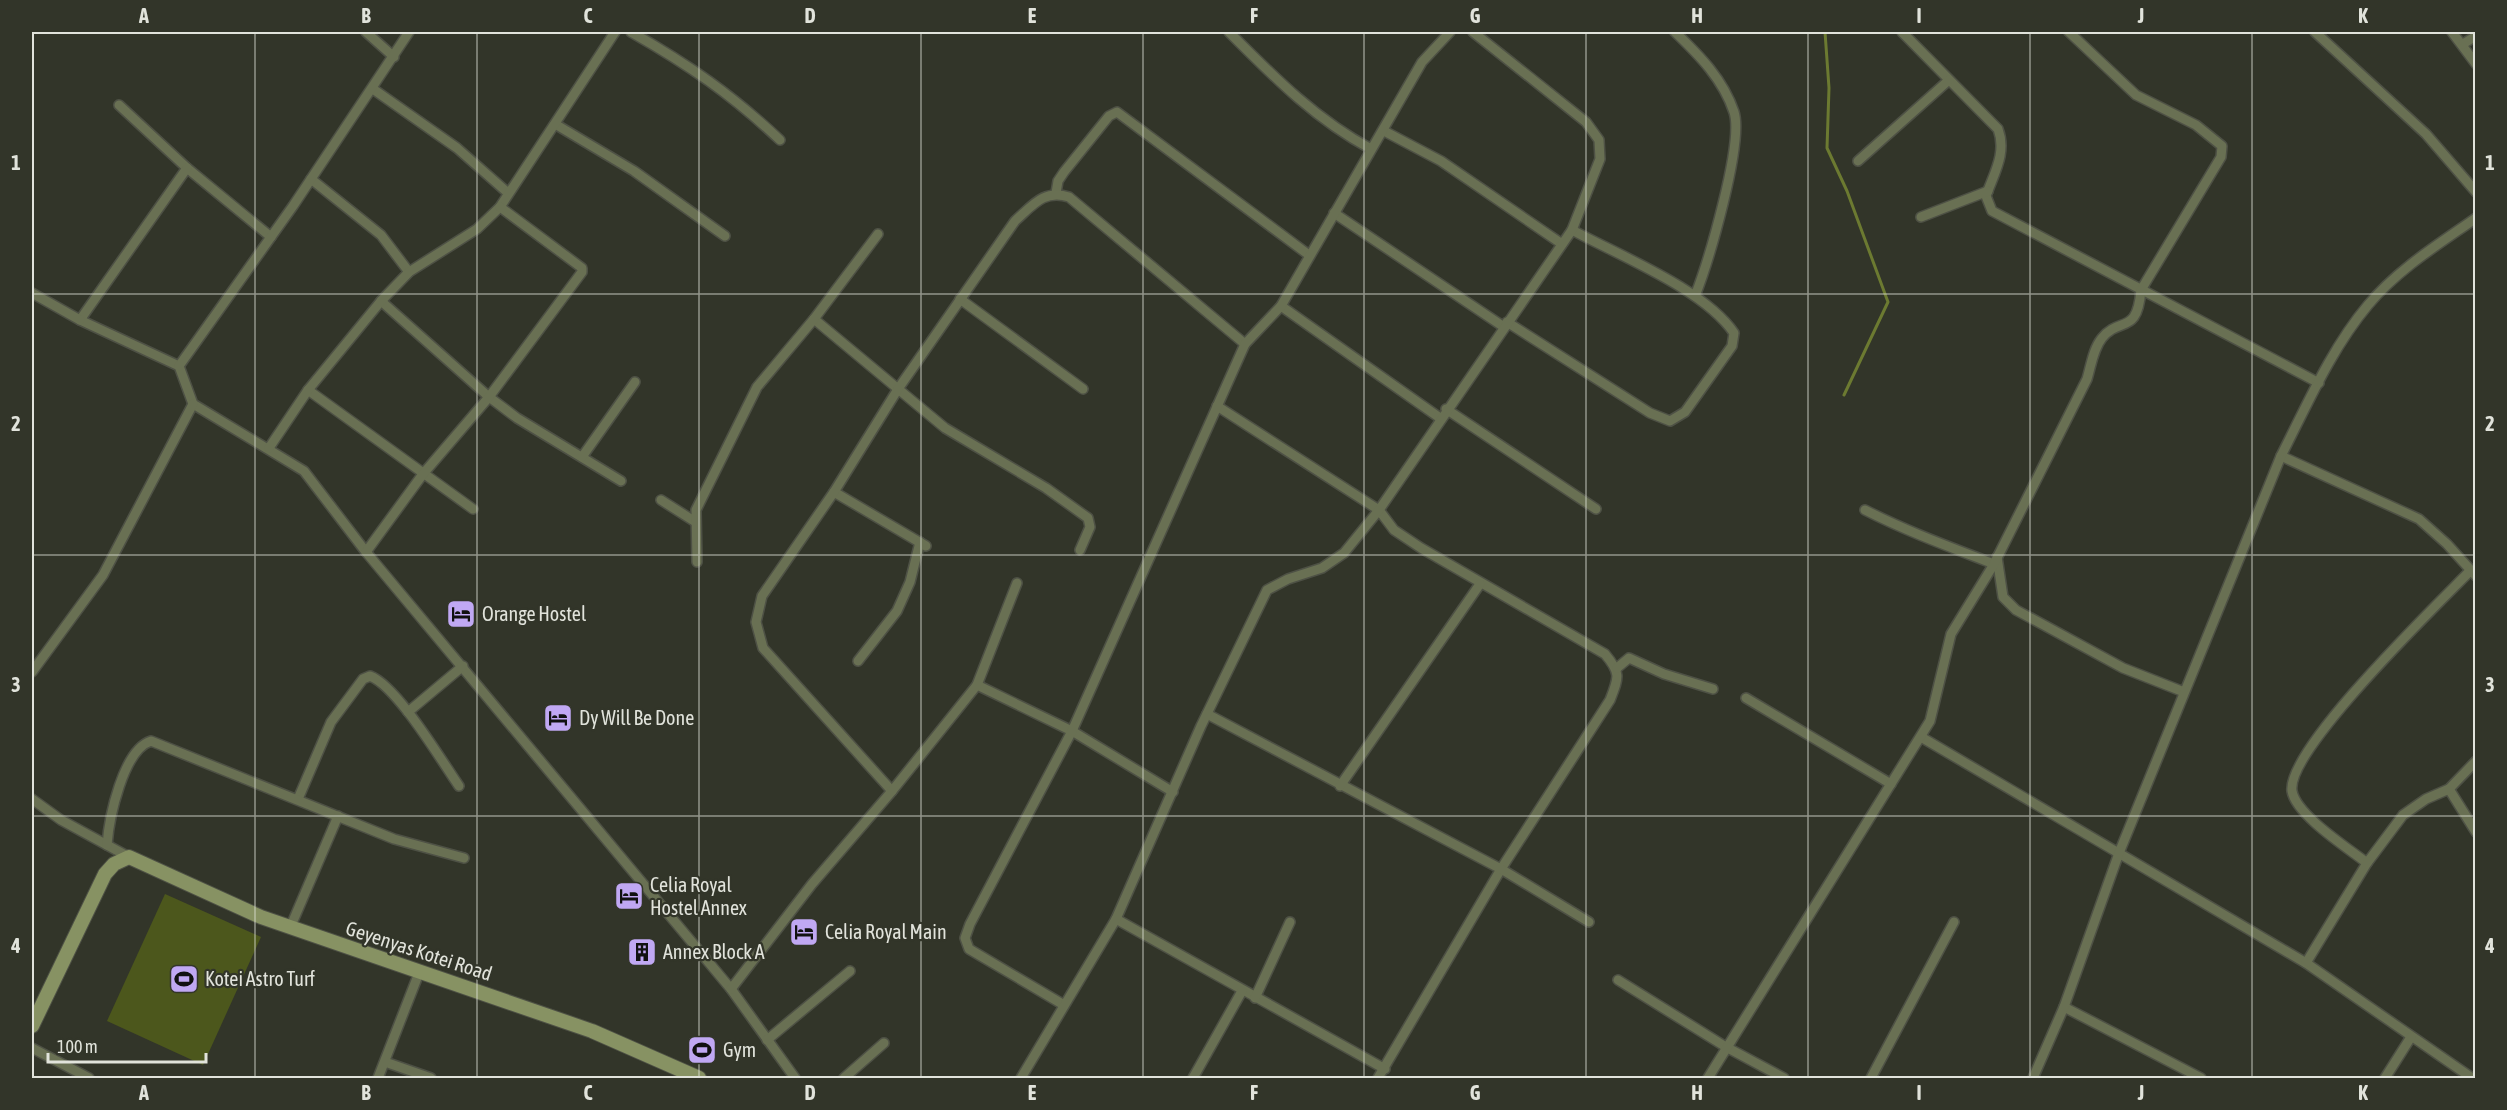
<svg xmlns="http://www.w3.org/2000/svg" width="2507" height="1110" viewBox="0 0 2507 1110" font-family="'Asap Condensed',sans-serif">
  <rect width="100%" height="100%" fill="#323529"/>
  <path fill="#4c571c" d="M165,894L261,937L203,1065L107,1021Z"/>
  <g fill="none" stroke-linecap="round" stroke-linejoin="round">
    <path stroke="#6c7a31" stroke-width="3" d="M1825,32L1829,88L1827,148L1847,191L1888,302L1844,395"/>
    <g stroke="#4e5145" stroke-width="12">
      <g id="street">
        <path d="M366,32L394,57"/>
        <path d="M631,32C689,65 731,94 780,140"/>
        <path d="M1229,32C1273,76 1315,119 1371,149"/>
        <path d="M1675,32C1699,55 1723,79 1734,112C1744,143 1708,263 1695,296"/>
        <path d="M1902,32L1998,129C2007,153 1994,173 1986,196L1992,211L2319,383"/>
        <path d="M2315,32L2426,134L2476,192"/>
        <path d="M2452,32L2476,64"/>
        <path d="M2463,44L2476,36"/>
        <path d="M373,89L457,148L508,193"/>
        <path d="M119,105L187,168L271,237"/>
        <path d="M555,124L634,171L725,236"/>
        <path d="M1384,131L1441,161L1562,244"/>
        <path d="M1858,161L1949,80"/>
        <path d="M187,168L80,320L179,366L193,404L304,471L366,552L731,989L795,1078"/>
        <path d="M311,179L381,235L409,272"/>
        <path d="M1056,193L1058,181L1064,172L1109,116L1117,112L1309,255"/>
        <path d="M1334,213L1504,327"/>
        <path d="M1921,217L1988,191"/>
        <path d="M32,293L80,320"/>
        <path d="M960,299L1083,389"/>
        <path d="M381,301L489,397L517,418L621,481"/>
        <path d="M1281,306L1440,418"/>
        <path d="M814,319L945,428L1046,488L1088,518L1090,527L1080,550"/>
        <path d="M1507,322L1650,413L1670,421L1685,412L1732,346L1734,333C1704,289 1620,256 1572,230"/>
        <path d="M179,366L293,206L409,32"/>
        <path d="M308,390L473,509"/>
        <path d="M1217,406L1379,510L1394,530L1421,548L1605,654C1621,673 1619,677 1610,700L1501,869L1378,1078"/>
        <path d="M1446,409L1596,509"/>
        <path d="M269,448L308,390L381,301L409,272L477,229L500,207L615,32"/>
        <path d="M2281,456L2419,519L2447,544L2476,576"/>
        <path d="M582,457L635,382"/>
        <path d="M834,492L926,546"/>
        <path d="M661,500L694,521"/>
        <path d="M1865,510C1906,531 1950,547 1994,564"/>
        <path d="M366,552L423,474L489,397L582,272V268L500,207"/>
        <path d="M1997,557L2003,597L2016,610L2123,668L2184,692"/>
        <path d="M697,562L696,510L757,387L814,319L878,234"/>
        <path d="M858,661L897,611L910,582L920,542"/>
        <path d="M1617,668L1629,658L1664,674L1713,689"/>
        <path d="M32,672L103,575L193,404"/>
        <path d="M977,685L1072,731L1173,792"/>
        <path d="M1746,698L1891,784"/>
        <path d="M408,712L463,666"/>
        <path d="M1207,714L1501,869L1589,922"/>
        <path d="M1921,737L2306,963L2472,1078"/>
        <path d="M1340,786L1480,584"/>
        <path d="M2449,789L2476,832"/>
        <path d="M892,791L763,648L756,622L762,596L834,492L898,389L1015,221C1033,205 1044,189 1069,197L1245,344"/>
        <path d="M32,799L61,820L129,857"/>
        <path d="M298,799L331,722L363,679L370,676C397,686 441,760 459,786"/>
        <path d="M107,845C109,818 123,750 151,741L394,839L464,858"/>
        <path d="M2367,863C2348,848 2296,815 2292,791C2286,750 2438,604 2471,570"/>
        <path d="M1116,919L1385,1069"/>
        <path d="M290,928L338,816"/>
        <path d="M2306,963L2367,863L2403,815L2426,799L2449,789L2476,761"/>
        <path d="M1618,980L1726,1047L1784,1078"/>
        <path d="M731,989L812,884L892,791L977,685L1017,583"/>
        <path d="M1255,998L1290,922"/>
        <path d="M1064,1005L969,949L965,938L970,924L1072,731L1245,344L1281,306L1422,62L1450,32"/>
        <path d="M2064,1007L2201,1078"/>
        <path d="M767,1040L850,971"/>
        <path d="M32,1048L89,1078"/>
        <path d="M385,1062L431,1078"/>
        <path d="M378,1078L419,973"/>
        <path d="M844,1078L884,1043"/>
        <path d="M1021,1078L1116,919L1201,726L1267,590L1288,579L1322,568L1344,553L1379,510L1572,230L1600,159L1599,140L1586,122L1473,32"/>
        <path d="M1193,1078L1242,991"/>
        <path d="M1708,1078L1930,721L1951,634L1994,564L2087,379C2091,366 2093,349 2102,338C2120,316 2137,336 2141,290L2221,157L2222,146L2196,125L2136,95L2069,32"/>
        <path d="M1871,1078L1954,922"/>
        <path d="M2033,1078L2064,1007L2119,853L2281,456C2307,405 2331,349 2368,305C2398,269 2439,244 2476,218"/>
        <path d="M2385,1078L2411,1037"/>
      </g>
    </g>
    <g stroke="#4e5145" stroke-width="16">
      <path id="secondary" d="M32,1026L105,874L114,864L129,857L261,917L592,1031L699,1078"/>
    </g>
    <use href="#street" stroke="#697053" stroke-width="9"/>
    <use href="#secondary" stroke="#879263" stroke-width="14"/>
  </g>
  <path fill="none" stroke="#e1e3db" stroke-width="1.5" stroke-opacity="0.55" d="M255,32V1078M477,32V1078M699,32V1078M921,32V1078M1143,32V1078M1364,32V1078M1586,32V1078M1808,32V1078M2030,32V1078M2252,32V1078M32,294H2476M32,555H2476M32,816H2476"/>
  <defs>
    <g id="hotel-square" transform="scale(1.5)"><rect x="-9" y="-9" width="18" height="18" rx="4" fill="#c0a8f3" stroke="#323529"/><path d="M-6-4.5h1.5V1H6V5H4.5V3h-9V5H-6ZM-4 0a1.8 1.8 0 1 1 3.6 0ZM.5 0V-2.5h3Q6-2.5 6 0Z" fill="#111"/></g>
    <g id="building-square" transform="scale(1.5)"><rect x="-9" y="-9" width="18" height="18" rx="4" fill="#c0a8f3" stroke="#323529"/><path d="M-4-6H4V6H1V3H-1V6H-4ZM-2.5-4.3h1.7v1.8h-1.7ZM.8-4.3h1.7v1.8H.8ZM-2.5-1h1.7V.8h-1.7ZM.8-1h1.7V.8H.8Z" fill="#111"/></g>
    <g id="stadium-square" transform="scale(1.5)"><rect x="-9" y="-9" width="18" height="18" rx="4" fill="#c0a8f3" stroke="#323529"/><path d="M0-5a6.5 5 0 1 0 0 10a6.5 5 0 1 0 0-10ZM-3.5-1.8h7v3.6h-7Z" fill="#111"/></g>
  </defs>
  <g fill-rule="evenodd">
    <use href="#hotel-square" x="461" y="614"/>
    <use href="#hotel-square" x="558" y="718"/>
    <use href="#hotel-square" x="629" y="896"/>
    <use href="#hotel-square" x="804" y="932"/>
    <use href="#building-square" x="642" y="952"/>
    <use href="#stadium-square" x="184" y="979"/>
    <use href="#stadium-square" x="702" y="1050"/>
  </g>
  <g text-anchor="middle" stroke-width="4.5" stroke-linejoin="round" paint-order="stroke">
    <g font-size="20" fill="#e1e3db" stroke="#323529" text-anchor="start">
      <text x="482" y="621">Orange Hostel</text>
      <text x="579" y="725">Dy Will Be Done</text>
      <text x="650" y="892">Celia Royal<tspan x="650" dy="23">Hostel Annex</tspan></text>
      <text x="825" y="939">Celia Royal Main</text>
      <text x="663" y="959">Annex Block A</text>
      <text x="205" y="986">Kotei Astro Turf</text>
      <text x="723" y="1057">Gym</text>
    </g>
    <g font-size="20" fill="#e1e3db" stroke="#323529">
      <text transform="translate(419 951) rotate(18)" y="7">Geyenyas Kotei Road</text>
    </g>
  </g>
  <rect width="2507" height="1110" fill="none" stroke="#323529" stroke-width="66"/>
  <path d="M48 1053v9h158v-9" fill="none" stroke="#e1e3db" stroke-width="3"/>
  <text x="57" y="1053" font-size="18" fill="#e1e3db" stroke="#323529" stroke-width="4.5" paint-order="stroke">100 m</text>
  <rect x="33" y="33" width="2441" height="1044" fill="none" stroke="#e1e3db" stroke-width="2"/>
  <g font-size="20" text-anchor="middle" font-weight="bold" fill="#e1e3db">
    <text x="144" y="23">A</text>
    <text x="366" y="23">B</text>
    <text x="588" y="23">C</text>
    <text x="810" y="23">D</text>
    <text x="1032" y="23">E</text>
    <text x="1254" y="23">F</text>
    <text x="1475" y="23">G</text>
    <text x="1697" y="23">H</text>
    <text x="1919" y="23">I</text>
    <text x="2141" y="23">J</text>
    <text x="2363" y="23">K</text>
    <text x="16" y="170">1</text>
    <text x="2490" y="170">1</text>
    <text x="16" y="431">2</text>
    <text x="2490" y="431">2</text>
    <text x="16" y="692">3</text>
    <text x="2490" y="692">3</text>
    <text x="16" y="953">4</text>
    <text x="2490" y="953">4</text>
    <text x="144" y="1100">A</text>
    <text x="366" y="1100">B</text>
    <text x="588" y="1100">C</text>
    <text x="810" y="1100">D</text>
    <text x="1032" y="1100">E</text>
    <text x="1254" y="1100">F</text>
    <text x="1475" y="1100">G</text>
    <text x="1697" y="1100">H</text>
    <text x="1919" y="1100">I</text>
    <text x="2141" y="1100">J</text>
    <text x="2363" y="1100">K</text>
  </g>
</svg>
